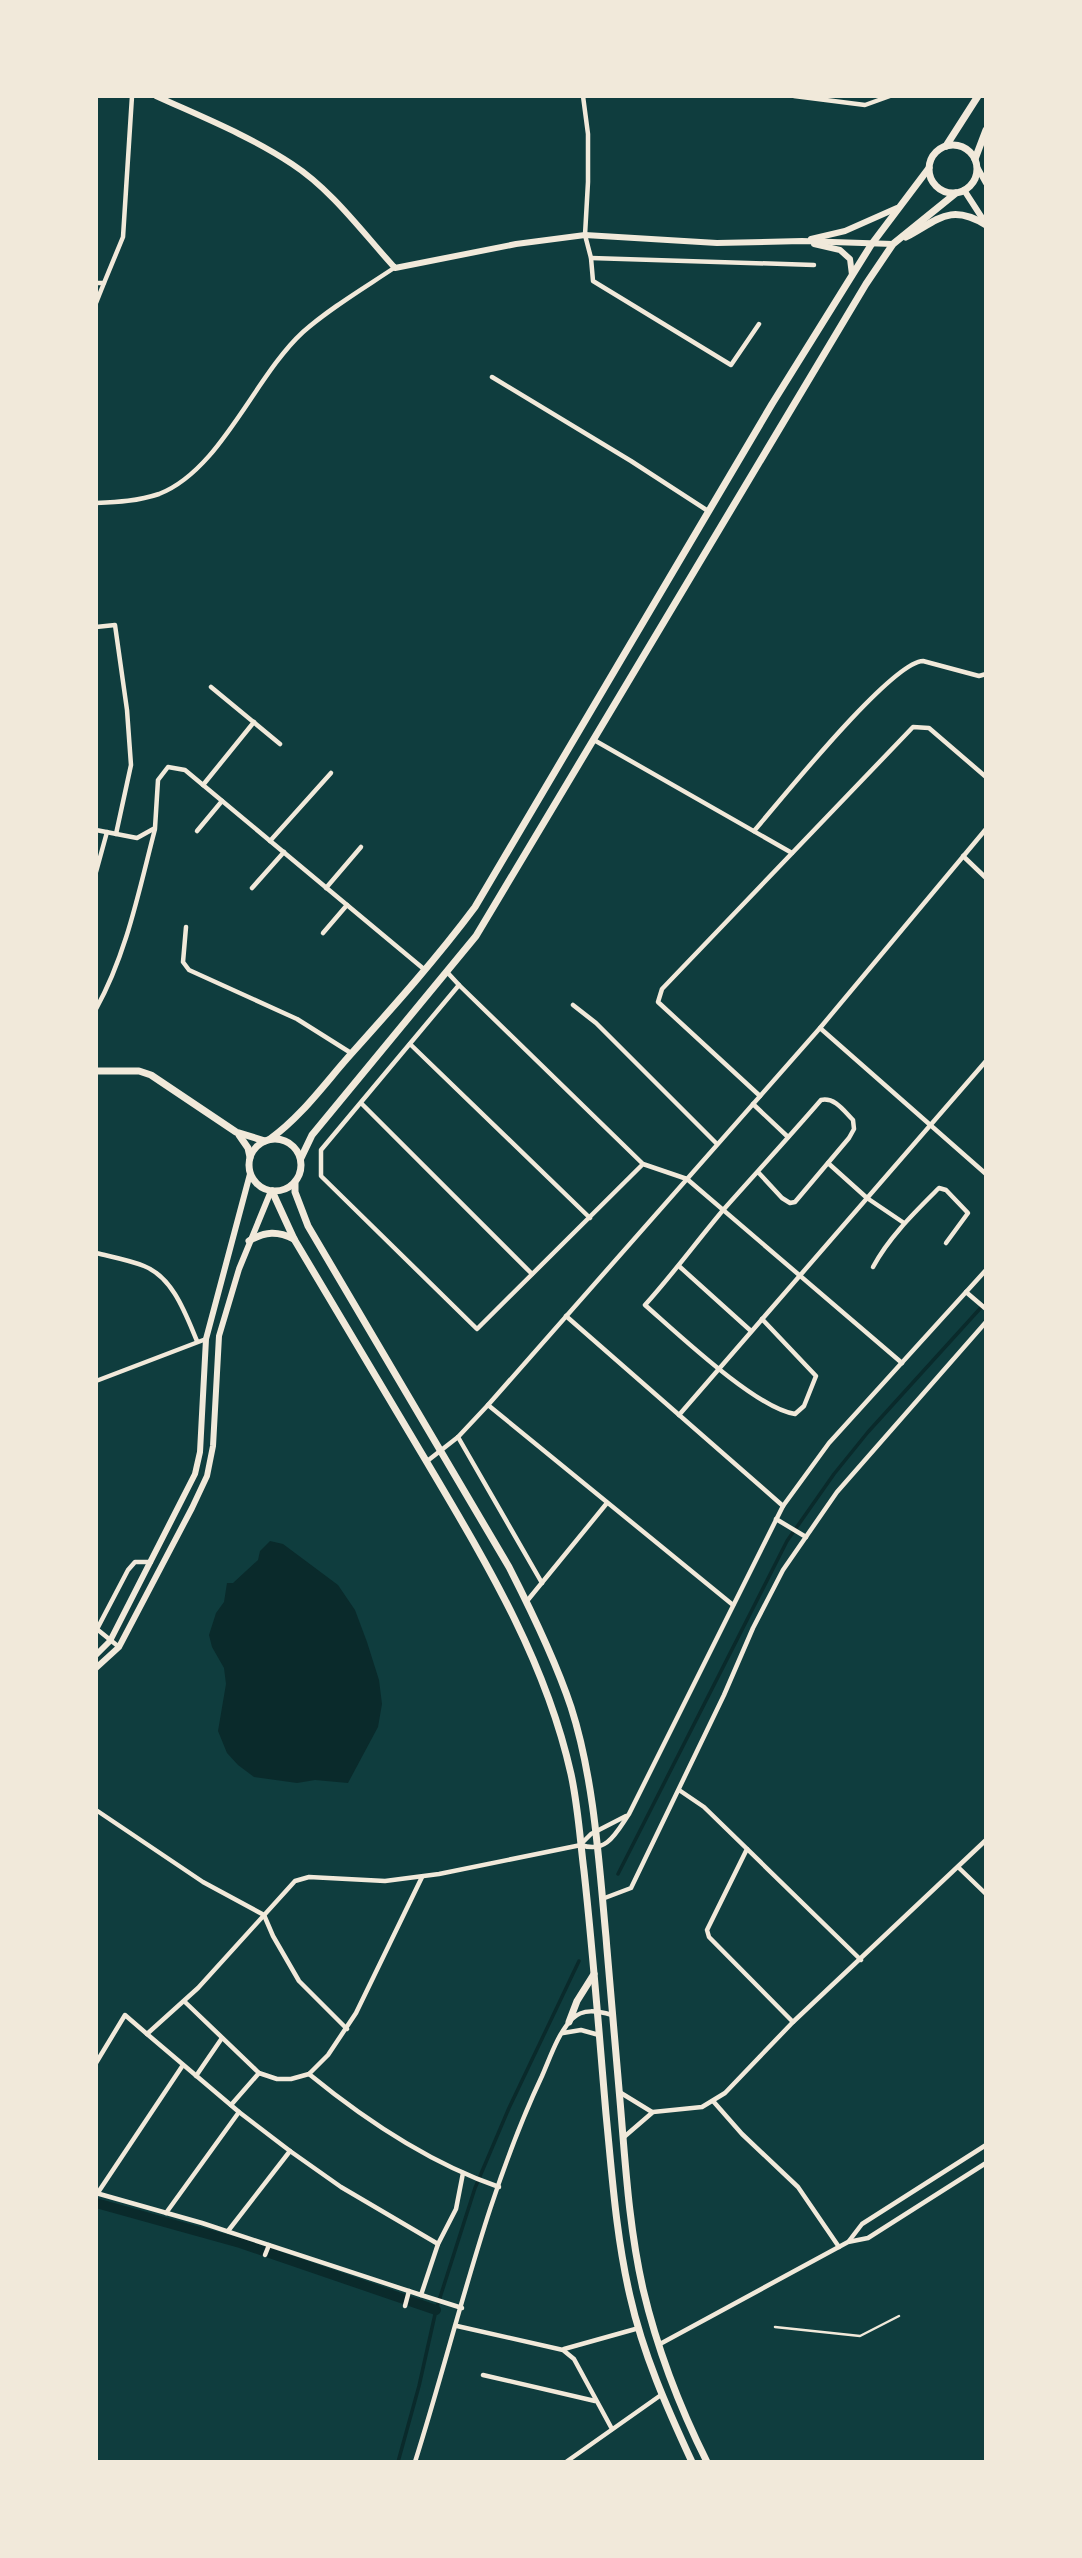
<svg xmlns="http://www.w3.org/2000/svg" width="1082" height="2558" viewBox="0 0 1082 2558" font-family="'IBM Plex Sans',sans-serif">
  <rect width="100%" height="100%" fill="#0f3d3e"/>
  <path fill="#0a2a2b" d="M270,1541L283,1544L338,1585L355,1610L367,1642L379,1680L382,1704L378,1727L348,1783L315,1780L297,1783L254,1777L238,1765L227,1753L218,1731L226,1684L224,1668L212,1647L209,1635L216,1613L224,1602L227,1583H233L258,1560L260,1551Z"/>
  <g fill="none" stroke-linecap="round" stroke-linejoin="round">
    <g stroke="#0a2a2b" stroke-width="3.5">
      <path d="M618,1874L787,1541L834,1474L868,1432L986,1302"/>
      <path d="M398,2462L419,2386L436,2310L475,2188L509,2108L579,1961"/>
    </g>
    <path stroke="#0a2a2b" stroke-width="10" d="M96,2203L240,2243L436,2310"/>
    <path stroke="#f1e9da" stroke-width="2.5" d="M775,2327L860,2336L899,2316"/>
    <g stroke="#f1e9da" stroke-width="4.5">
      <path d="M583,96L588,134V182L585,235L591,258L593,281L731,365L759,324"/>
      <path d="M794,96L865,105L890,96"/>
      <path d="M591,258L814,265"/>
      <path d="M96,283H104L123,237L132,96"/>
      <path d="M96,303L104,283"/>
      <path d="M492,377L631,461L708,511"/>
      <path d="M96,503C118,502 138,501 159,494C221,470 254,377 303,332C330,308 364,288 394,268"/>
      <path d="M96,627L115,625L127,710L131,765L116,834"/>
      <path d="M211,687L280,744"/>
      <path d="M594,740L792,853"/>
      <path d="M203,785L254,722"/>
      <path d="M96,830L137,838L155,828L158,780L168,767L185,770L425,970"/>
      <path d="M197,831L222,801"/>
      <path d="M754,831C780,801 891,662 923,661L979,676L986,674"/>
      <path d="M270,841L331,773"/>
      <path d="M963,856L986,878"/>
      <path d="M96,872L107,832"/>
      <path d="M252,888L284,852"/>
      <path d="M326,888L361,847"/>
      <path d="M186,927L183,962L189,970L297,1019L351,1053"/>
      <path d="M323,933L347,905"/>
      <path d="M447,972L459,985"/>
      <path d="M573,1005L596,1023L717,1144"/>
      <path d="M96,1009C127,953 139,890 155,829"/>
      <path d="M820,1028L986,1174"/>
      <path d="M410,1044L590,1218"/>
      <path d="M760,1096L658,1002L662,989L913,727L929,728L986,777"/>
      <path d="M361,1103L532,1274"/>
      <path d="M753,1104L788,1137"/>
      <path d="M828,1163L867,1198L904,1223"/>
      <path d="M643,1164L477,1329L321,1176V1150L459,985L643,1164L687,1179L902,1363"/>
      <path d="M758,1172L782,1198L790,1203L795,1202L849,1138L854,1129L853,1120C844,1111 835,1097 821,1100C789,1137 756,1173 724,1209C697,1241 673,1274 645,1305C677,1333 757,1409 795,1414L804,1406L816,1376L762,1319"/>
      <path d="M96,1253C112,1257 129,1260 144,1266C173,1277 186,1315 197,1341"/>
      <path d="M680,1267L751,1331"/>
      <path d="M873,1267C889,1237 915,1212 939,1188L946,1190L968,1213L946,1243"/>
      <path d="M966,1292L986,1309"/>
      <path d="M566,1316L783,1506"/>
      <path d="M96,1381L206,1339"/>
      <path d="M488,1405L733,1605"/>
      <path d="M679,1415L986,1061"/>
      <path d="M458,1437L542,1583"/>
      <path d="M426,1462L458,1437L488,1405L820,1028L986,829"/>
      <path d="M776,1519L806,1537"/>
      <path d="M527,1601L607,1503"/>
      <path d="M98,1630L119,1647"/>
      <path d="M96,1631L128,1570L135,1562H151"/>
      <path d="M679,1790L704,1807L861,1960"/>
      <path d="M96,1810L203,1882L264,1915L273,1936L299,1981L347,2029"/>
      <path d="M581,1844L591,1834L626,1816"/>
      <path d="M747,1849L707,1930L709,1937L793,2022"/>
      <path d="M958,1867L986,1894"/>
      <path d="M602,1899L631,1888L724,1695L753,1628L783,1570L837,1492L986,1322"/>
      <path d="M185,2002L259,2073L277,2079H291L309,2074L328,2055L356,2013L422,1877"/>
      <path d="M563,2033L581,2030L599,2035"/>
      <path d="M96,2063L125,2015L147,2034"/>
      <path d="M309,2074C364,2119 432,2164 499,2187"/>
      <path d="M196,2076L222,2038"/>
      <path d="M621,2093L652,2112"/>
      <path d="M713,2101L742,2134L798,2187L839,2247"/>
      <path d="M231,2105L259,2073"/>
      <path d="M624,2137L653,2112L702,2107L725,2093L793,2022L986,1840"/>
      <path d="M290,2151L341,2187L438,2244"/>
      <path d="M96,2193L202,2223L421,2295L438,2244L456,2209L463,2173"/>
      <path d="M97,2194L183,2065"/>
      <path d="M166,2213L239,2112"/>
      <path d="M228,2231L290,2151L239,2112L147,2034L198,1988L295,1881L309,1877L385,1881L439,1874L581,1845C607,1854 616,1833 629,1814L783,1506L829,1443L986,1270"/>
      <path d="M849,2241L862,2224L986,2145"/>
      <path d="M265,2255L269,2245"/>
      <path d="M421,2295L462,2308"/>
      <path d="M405,2306L409,2291"/>
      <path d="M457,2326L563,2350L574,2359L612,2429"/>
      <path d="M660,2344L848,2242L868,2238L986,2163"/>
      <path d="M564,2349L639,2328"/>
      <path d="M483,2375L595,2401"/>
      <path d="M415,2462C456,2333 484,2199 542,2076C550,2058 558,2033 572,2019C583,2008 598,2011 612,2015"/>
      <path d="M566,2462L661,2395"/>
    </g>
    <g stroke="#f1e9da" stroke-width="6">
      <path d="M156,96C202,117 250,136 292,164C332,190 363,233 395,268L516,244L585,235L717,243L802,241L893,244"/>
      <path d="M977,167L986,183"/>
      <path d="M964,190L986,224"/>
      <path d="M811,239L845,231L897,208"/>
      <path d="M814,244L840,250L850,259L852,275"/>
      <path d="M96,1655L110,1641L195,1474L200,1452L206,1339L250,1174"/>
      <path d="M96,1668L119,1647L192,1508L207,1476L213,1446L219,1336L239,1269L271,1191"/>
    </g>
    <g stroke="#f1e9da" stroke-width="7">
      <circle cx="953" cy="169" r="24"/>
      <path d="M946,146L978,96"/>
      <path d="M975,159L986,130"/>
      <path d="M906,237C938,220 950,203 986,225"/>
      <path d="M270,1139C302,1116 325,1083 351,1054C394,1006 437,958 475,907L772,404L871,245L929,168"/>
      <path d="M301,1158L312,1135L476,936L866,284L893,244L956,193"/>
    </g>
    <g stroke="#f1e9da" stroke-width="7">
      <path d="M96,1071H139L151,1075L236,1132L265,1141"/>
      <path d="M239,1135L248,1148L250,1157"/>
      <circle cx="275" cy="1165" r="26"/>
      <path d="M295,1183V1192L308,1226L509,1567C532,1612 555,1659 571,1707C594,1778 599,1863 606,1937C610,1988 615,2039 619,2089C625,2156 628,2223 643,2289C657,2348 680,2408 707,2462"/>
      <path d="M272,1191L294,1239C338,1312 381,1386 425,1459C484,1559 545,1658 571,1774C578,1806 580,1839 584,1871C593,1952 599,2033 606,2114C612,2174 616,2236 630,2296C643,2354 667,2408 692,2462"/>
      <path d="M249,1241C265,1231 278,1231 294,1239"/>
      <path d="M569,2022L577,2001L594,1974"/>
    </g>
  </g>
  <rect width="1082" height="2558" fill="none" stroke="#f1e9da" stroke-width="196"/>
</svg>
